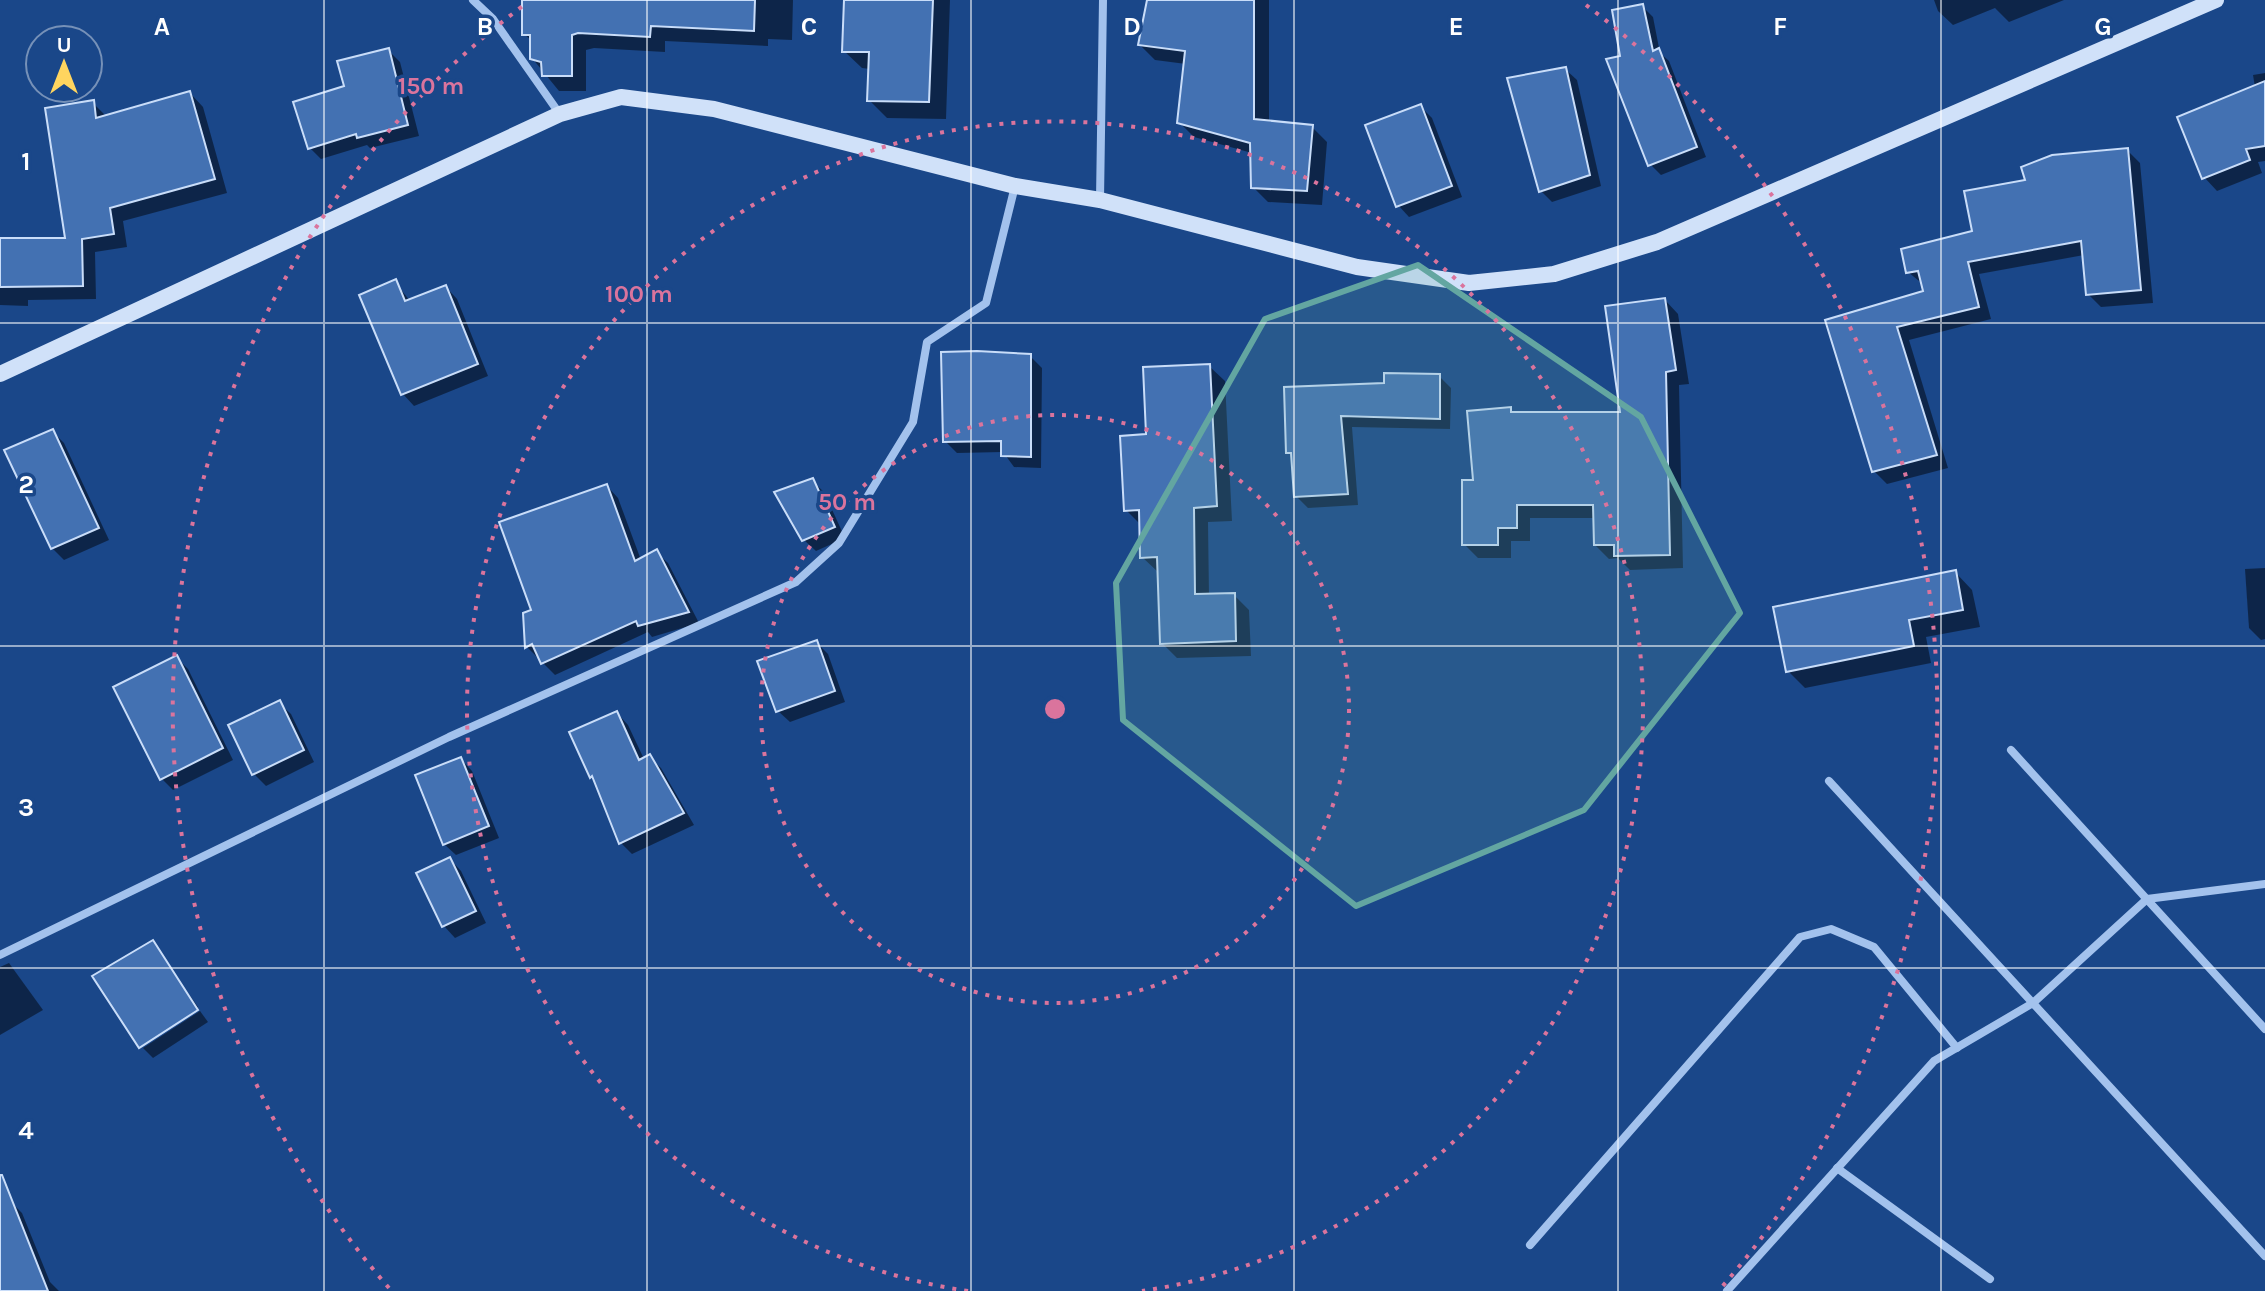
<svg xmlns="http://www.w3.org/2000/svg" width="2265" height="1291" viewBox="0 0 2265 1291" font-family="Karla,sans-serif">
  <rect width="100%" height="100%" fill="#1a4789"/>
  <g fill="#0007">
    <path d="M524,0H793L792,40L768,39V46L665,41V52L594,48L586,50V91H559L532,58V41L524,34Z"/>
    <path d="M846,0H950L946,119L887,118L869,100L870,69L862,68L844,51Z"/>
    <path d="M1149,0H1269V122L1312,127L1327,142L1322,205L1268,202L1253,187L1252,153L1194,137L1179,122L1186,64L1155,60L1140,45Z"/>
    <path d="M1934,0H2064L2009,22L1995,8L1953,25L1938,11Z"/>
    <path d="M1642,6L1653,17L1660,53L1669,61L1706,157L1661,175L1650,164L1623,57Z"/>
    <path d="M388,50L400,62L419,136L370,148L367,145L321,159L310,148L346,87Z"/>
    <path d="M1565,69L1577,80L1601,186L1552,202L1540,190Z"/>
    <path d="M2265,73V161L2258,162L2262,173L2217,191L2204,177L2255,87L2253,75Z"/>
    <path d="M190,93L203,107L227,193L123,221L127,247L95,252L96,299L28,300V306L0,305V240H67L93,103L107,117Z"/>
    <path d="M1420,106L1432,118L1462,197L1409,217L1398,205Z"/>
    <path d="M2127,150L2140,163L2153,303L2101,307L2088,294L2084,255L1979,274L1991,319L1909,340L1948,468L1887,484L1874,471L1828,321L1925,292L1924,285L1908,272L1974,232L2027,181Z"/>
    <path d="M395,282L410,301L446,287L457,299L488,376L414,406L403,394Z"/>
    <path d="M1665,300L1678,314L1689,384L1679,385L1683,568L1630,570L1618,558L1609,559L1595,545V518H1530V541H1511V558H1478L1464,544L1475,482L1510,409L1515,414H1623Z"/>
    <path d="M1030,356L1042,368L1041,468L1014,467L1003,452L957,453L945,441Z"/>
    <path d="M1209,366L1225,381L1232,521L1208,522L1209,596L1234,595L1249,610L1251,656L1177,658L1162,643L1158,572L1142,557V526L1126,510L1148,436Z"/>
    <path d="M1439,376L1451,388L1450,429L1352,427L1358,505L1308,508L1296,496L1293,457L1288,452L1386,385Z"/>
    <path d="M52,431L64,443L109,540L64,560L52,548Z"/>
    <path d="M812,481L824,492L845,538L816,551L804,540Z"/>
    <path d="M607,486L618,498L641,560L656,552L668,563L699,623L652,637L648,632L555,675L527,647L533,611Z"/>
    <path d="M2265,568V639L2261,640L2249,628L2245,569Z"/>
    <path d="M1955,572L1972,590L1980,627L1926,637L1931,663L1805,688L1788,671Z"/>
    <path d="M816,642L828,654L845,702L790,722L778,711Z"/>
    <path d="M176,657L188,669L233,760L173,790L161,778Z"/>
    <path d="M279,703L291,714L314,762L266,786L254,774Z"/>
    <path d="M617,713L628,725L644,759L649,757L661,768L694,825L632,854L621,843L597,782L591,777Z"/>
    <path d="M461,759L472,771L499,838L456,855L444,844Z"/>
    <path d="M450,859L461,871L486,923L455,938L444,926Z"/>
    <path d="M152,943L198,1007L141,1045Z"/>
    <path d="M9,963L43,1010L0,1035V967Z"/>
    <path d="M200,1011L208,1022L153,1058L143,1048Z"/>
    <path d="M10,1201L22,1213L50,1282L59,1291H2L0,1205Z"/>
  </g>
  <g fill="#4371b2" stroke="#c9ddf9" stroke-width="2">
    <path d="M522,0H755L754,31L651,26L650,37L578,33L572,35V76H542L541,62L530,59V35H522Z"/>
    <path d="M844,0H933L929,102L867,101L869,52H842Z"/>
    <path d="M1147,0H1254V119L1313,125L1307,191L1251,188L1250,143L1177,123L1185,51L1138,45Z"/>
    <path d="M1643,4L1653,51L1659,48L1697,147L1648,166L1606,59L1620,56L1612,10Z"/>
    <path d="M389,48L408,125L357,138L356,134L308,149L293,102L344,86L337,61Z"/>
    <path d="M1566,67L1590,175L1539,192L1507,78Z"/>
    <path d="M2265,81V146L2246,149L2250,160L2202,179L2177,117Z"/>
    <path d="M190,91L215,179L110,208L114,234L82,239L83,286L0,287V238H65L45,108L94,100L96,118Z"/>
    <path d="M1421,104L1452,186L1396,207L1365,125Z"/>
    <path d="M2128,148L2141,290L2086,295L2081,241L1968,262L1979,307L1897,327L1937,455L1872,472L1825,320L1923,291L1918,271L1906,273L1901,249L1972,231L1964,191L2025,180L2021,167L2052,155Z"/>
    <path d="M396,279L405,301L446,285L478,364L401,395L359,295Z"/>
    <path d="M1665,298L1676,370L1666,372L1670,555L1614,556V545H1594L1593,505H1517V528H1498V545H1462V480H1473L1467,411L1511,407V412H1620L1605,306Z"/>
    <path d="M977,351L1031,354V457L1001,456V441L943,442L941,352Z"/>
    <path d="M1210,364L1217,506L1194,508L1195,594L1235,593L1236,641L1160,644L1157,557L1140,558L1139,510L1124,511L1120,436L1146,434L1143,367Z"/>
    <path d="M1384,373L1440,374V419L1341,416L1348,494L1294,497L1291,453H1286L1284,387L1384,383Z"/>
    <path d="M53,429L99,528L51,549L4,450Z"/>
    <path d="M813,478L835,527L802,541L774,492Z"/>
    <path d="M607,484L635,561L657,549L689,612L638,626L636,621L541,664L532,644L525,648L523,613L531,610L499,522Z"/>
    <path d="M1956,570L1963,610L1909,620L1914,646L1786,672L1773,607Z"/>
    <path d="M817,640L835,691L776,712L757,661Z"/>
    <path d="M177,655L223,748L160,780L113,687Z"/>
    <path d="M280,700L304,750L252,775L228,725Z"/>
    <path d="M617,711L639,760L650,754L684,813L619,844L592,776L590,778L569,732Z"/>
    <path d="M461,757L489,826L443,845L415,775Z"/>
    <path d="M450,857L476,911L442,927L416,873Z"/>
    <path d="M153,940L198,1010L139,1048L92,976Z"/>
    <path d="M0,1175H2L48,1291H0Z"/>
  </g>
  <g fill="none" stroke-linecap="round" stroke-linejoin="round">
    <g stroke="#a3c2ed" stroke-width="8">
      <path d="M473,0L493,19L559,113"/>
      <path d="M1100,199L1103,0"/>
      <path d="M2011,750L2265,1029"/>
      <path d="M1829,781L2265,1256"/>
      <path d="M0,955L449,737L796,582L839,543L913,422L927,342L986,303L1015,186"/>
      <path d="M1837,1168L1990,1279"/>
      <path d="M1530,1245L1800,937L1831,929L1874,947L1957,1048"/>
      <path d="M1727,1291L1934,1061L2033,1003L2147,899L2265,884"/>
    </g>
    <path stroke="#d0e1f9" stroke-width="16" d="M0,374L560,114L621,97L714,109L1015,186L1100,200L1357,267L1469,283L1554,274L1657,242L2216,0"/>
  </g>
  <path fill="#63a6a1" fill-opacity="0.2" stroke="#63a6a1" stroke-width="6" stroke-linejoin="round" d="M1418,265L1641,417L1740,613L1584,810L1356,906L1123,720L1116,583L1265,319Z"/>
  <path fill="none" stroke="#fff" stroke-width="2" stroke-opacity="0.55" d="M324,0V1291M647,0V1291M971,0V1291M1294,0V1291M1618,0V1291M1941,0V1291M0,323H2265M0,646H2265M0,968H2265"/>
  <g fill="none" stroke="#da749d" stroke-width="4" stroke-dasharray="4 8">
    <circle cx="1055" cy="709" r="294"/>
    <path d="M968 1291A588 588 0 1 1 1142 1291"/>
    <path d="M389 1288A882 882 0 0 1 524 5M1586 5A882 882 0 0 1 1721 1288"/>
  </g>
  <g font-size="26" text-anchor="middle" font-weight="bold" fill="#fff" stroke="#1a4789" stroke-width="7" stroke-linejoin="round" paint-order="stroke">
    <text x="162" y="35">A</text>
    <text x="485" y="35">B</text>
    <text x="809" y="35">C</text>
    <text x="1132" y="35">D</text>
    <text x="1456" y="35">E</text>
    <text x="1780" y="35">F</text>
    <text x="2103" y="35">G</text>
    <text x="26" y="170">1</text>
    <text x="26" y="493">2</text>
    <text x="26" y="816">3</text>
    <text x="26" y="1139">4</text>
  </g>
  <circle cx="1055" cy="709" r="12" fill="#da749d" stroke="#1a4789" stroke-width="4"/>
  <g font-size="24" text-anchor="middle" font-weight="bold" fill="#da749d" stroke="#1a4789" stroke-width="7" stroke-linejoin="round" paint-order="stroke">
    <text x="431" y="94">150 m</text>
    <text x="639" y="302">100 m</text>
    <text x="847" y="510">50 m</text>
  </g>
  <g transform="translate(64 64)"><circle r="38" fill="#1a4789" stroke="#7691b8" stroke-width="2"/>
  <path d="M0-6L14 30L0 20L-14 30Z" fill="#ffd55f"/>
  <text y="-12" font-size="22" font-weight="bold" text-anchor="middle" fill="#ffffff">U</text>
  </g>
</svg>
